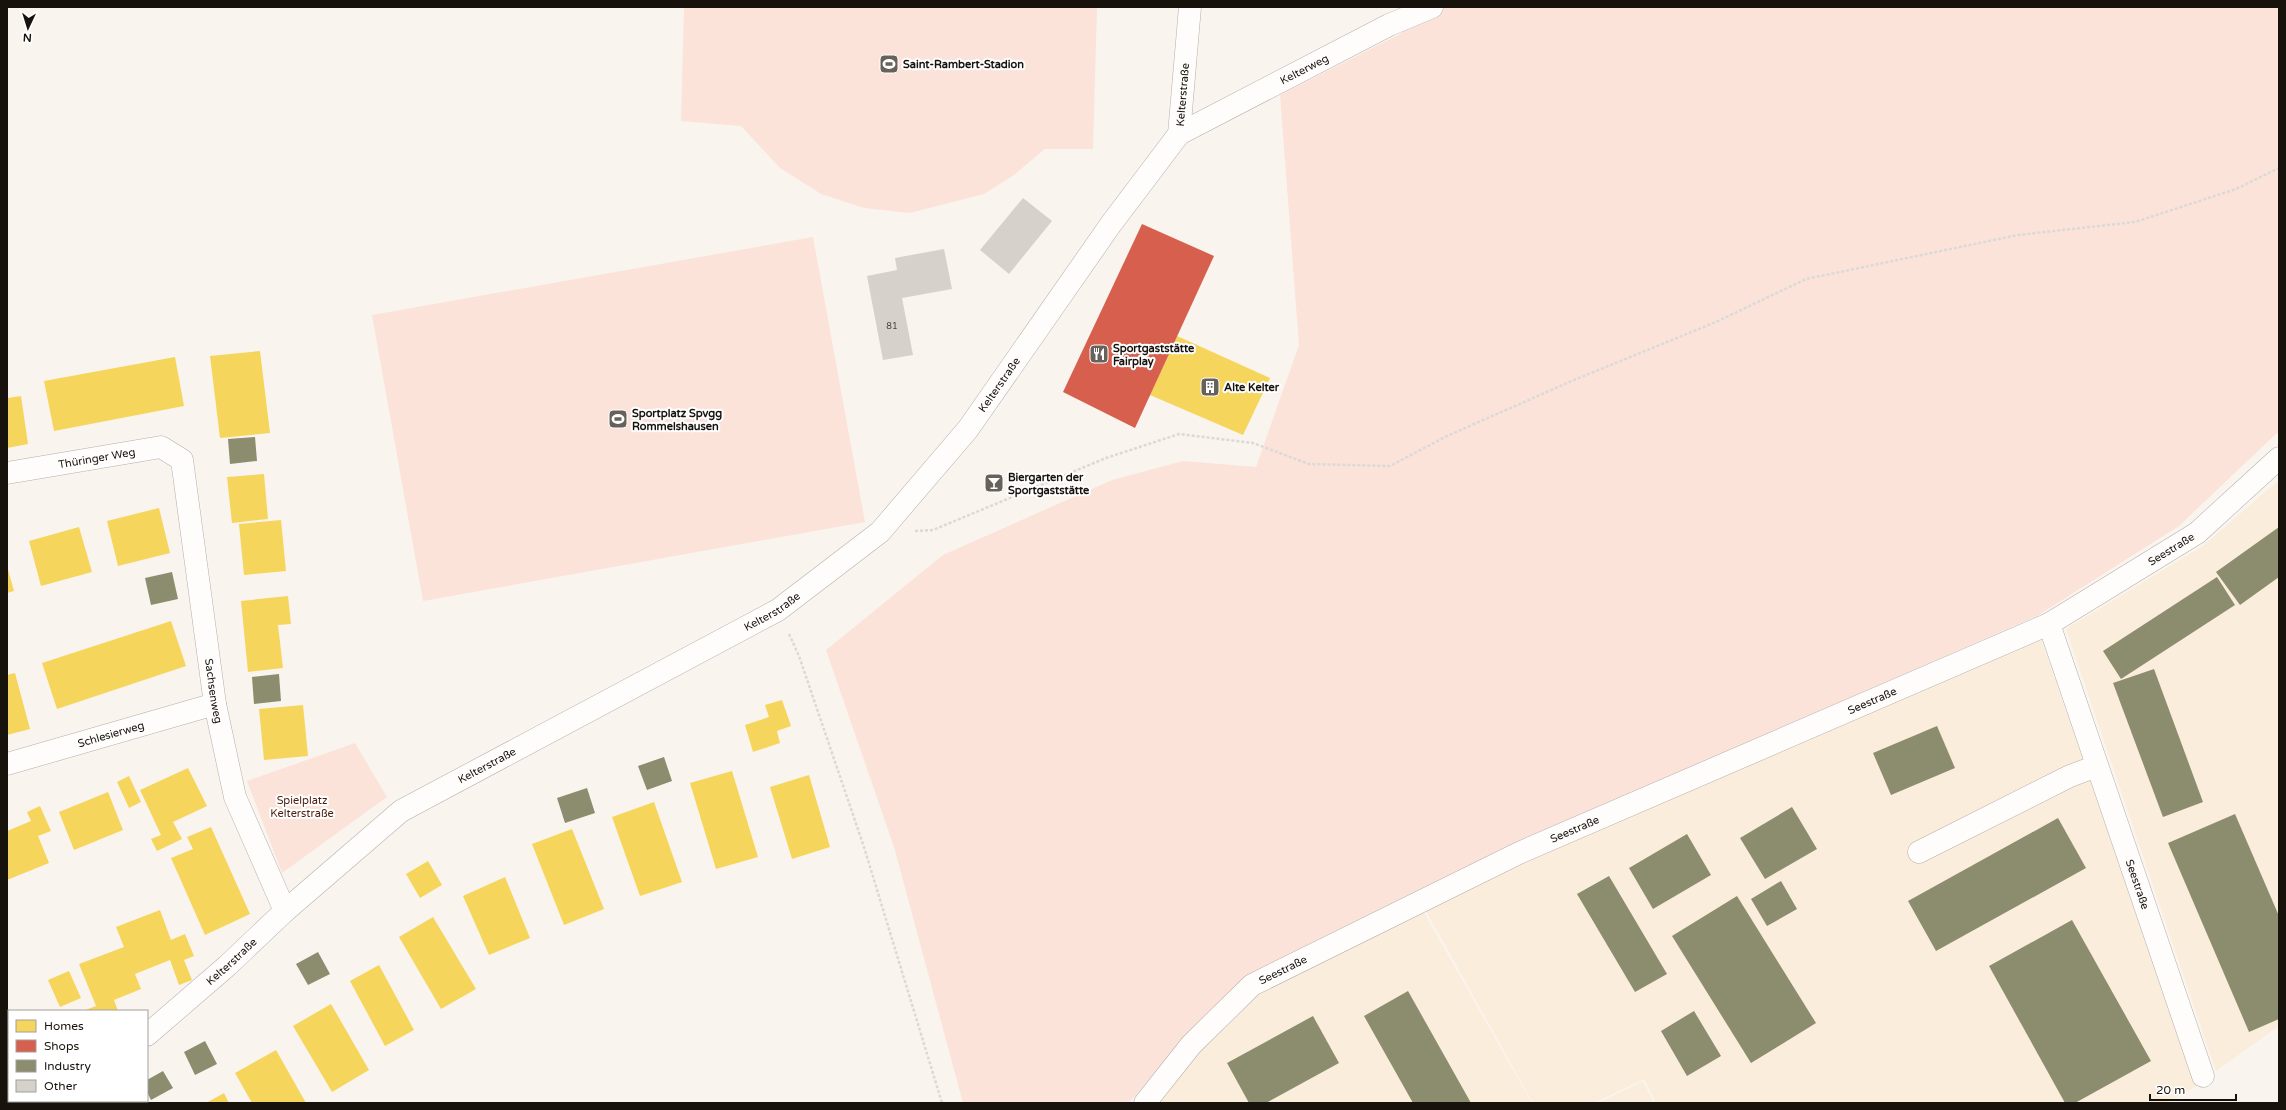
<svg xmlns="http://www.w3.org/2000/svg" width="2286" height="1110" viewBox="0 0 2286 1110" font-family="'Varela Round',sans-serif">
  <rect width="100%" height="100%" fill="#faf4ee"/>
  <g fill="#fbeddc">
    <path d="M2279,480V1026L2216,1071L2066,629L2203,546Z"/>
    <path d="M2041,640L2197,1086L2166,1103H1656L1644,1079L1594,1103H1533L1426,911L1525,863L1800,741Z"/>
    <path d="M1423,911L1532,1103H1157L1197,1052L1256,995Z"/>
    <path d="M1643,1081L1654,1103H1598Z"/>
  </g>
  <g fill="#fbe3da">
    <path d="M684,7H1097L1093,149H1045L1014,175L984,194L910,213L864,208L821,194L780,168L741,126L681,121Z"/>
    <path d="M1400,7H2279V431L2179,526L2037,616L1789,724L1247,976L1183,1038L1129,1103H963L894,847L826,650L943,555L1112,480L1183,461L1256,467L1299,345L1280,95L1402,33Z"/>
    <path d="M813,237L865,522L423,601L372,315Z"/>
    <path d="M355,743L387,797L282,873L247,781Z"/>
  </g>
  <g fill="#f6d55c">
    <path d="M1177,336L1270,378L1243,435L1150,395Z"/>
    <path d="M260,351L270,433L220,438L210,356Z"/>
    <path d="M175,357L184,406L54,431L44,381Z"/>
    <path d="M21,396L28,444L7,448V398Z"/>
    <path d="M264,474L268,519L232,523L227,477Z"/>
    <path d="M159,508L170,553L118,566L107,521Z"/>
    <path d="M281,520L286,571L244,575L239,524Z"/>
    <path d="M79,527L92,572L41,586L29,541Z"/>
    <path d="M7,566L14,591L7,593Z"/>
    <path d="M288,596L291,624L278,625L283,668L248,672L241,601Z"/>
    <path d="M171,621L186,666L57,709L42,663Z"/>
    <path d="M15,673L30,729L7,735V675Z"/>
    <path d="M782,700L791,726L777,731L780,743L753,752L745,725L769,717L765,705Z"/>
    <path d="M303,705L308,756L264,760L259,709Z"/>
    <path d="M188,768L207,806L173,822L182,839L157,851L151,839L161,835L140,790Z"/>
    <path d="M732,771L758,857L716,869L690,783Z"/>
    <path d="M809,775L830,847L792,859L770,787Z"/>
    <path d="M129,776L141,802L129,808L117,782Z"/>
    <path d="M108,792L123,830L74,850L59,812Z"/>
    <path d="M654,802L682,882L640,896L612,817Z"/>
    <path d="M40,806L51,831L38,836L49,863L7,880V831L31,821L27,812Z"/>
    <path d="M211,827L250,914L205,935L171,858L193,849L187,837Z"/>
    <path d="M572,829L604,909L564,925L532,844Z"/>
    <path d="M428,861L442,885L420,898L406,874Z"/>
    <path d="M505,877L530,938L489,955L463,896Z"/>
    <path d="M160,910L171,940L185,934L194,956L184,960L192,980L179,985L170,960L135,974L141,989L114,1000L118,1011H83L96,1006L79,964L124,947L116,927Z"/>
    <path d="M433,917L476,989L441,1009L399,937Z"/>
    <path d="M379,965L414,1030L385,1046L350,981Z"/>
    <path d="M69,971L81,998L60,1007L48,980Z"/>
    <path d="M331,1004L369,1070L332,1092L293,1026Z"/>
    <path d="M7,1005L9,1011V1040L7,1041Z"/>
    <path d="M276,1050L306,1103H252L235,1073Z"/>
    <path d="M224,1093L229,1103H206Z"/>
    <path d="M21,1101H54L51,1103H23Z"/>
  </g>
  <path fill="#d6604d" d="M1142,224L1214,256L1135,428L1063,392Z"/>
  <g fill="#8c8c6e">
    <path d="M255,437L257,461L230,464L228,439Z"/>
    <path d="M2279,527V577L2240,605L2216,572Z"/>
    <path d="M172,572L178,599L151,605L145,578Z"/>
    <path d="M2217,577L2235,605L2121,679L2103,651Z"/>
    <path d="M2154,669L2203,802L2163,817L2113,683Z"/>
    <path d="M279,674L281,701L254,704L252,677Z"/>
    <path d="M1937,726L1955,768L1891,795L1873,753Z"/>
    <path d="M664,757L672,781L647,790L638,766Z"/>
    <path d="M587,788L595,813L565,823L557,798Z"/>
    <path d="M1792,807L1817,849L1765,879L1740,838Z"/>
    <path d="M2235,814L2279,916V1019L2249,1032L2168,843Z"/>
    <path d="M2058,818L2086,868L1936,951L1908,901Z"/>
    <path d="M1687,834L1711,875L1653,909L1629,868Z"/>
    <path d="M1609,876L1667,974L1635,992L1577,894Z"/>
    <path d="M1781,881L1797,909L1767,926L1751,899Z"/>
    <path d="M1737,896L1816,1023L1751,1063L1672,936Z"/>
    <path d="M2072,920L2151,1061L2075,1103H2065L1989,966Z"/>
    <path d="M318,952L330,974L308,985L296,964Z"/>
    <path d="M1408,991L1471,1103H1413L1364,1016Z"/>
    <path d="M1694,1011L1721,1056L1687,1076L1661,1031Z"/>
    <path d="M1313,1016L1339,1063L1266,1103H1249L1227,1063Z"/>
    <path d="M205,1041L217,1064L195,1075L184,1052Z"/>
    <path d="M163,1071L173,1088L151,1100L147,1092V1080Z"/>
  </g>
  <g fill="#d6d1cb">
    <path d="M1023,198L1052,221L1009,274L980,250Z"/>
    <path d="M944,249L952,289L902,298L913,355L883,360L867,276L897,270L895,258Z"/>
  </g>
  <g fill="none" stroke-linecap="round" stroke-linejoin="round">
    <g stroke="#b4afa9" stroke-width="23">
      <g id="minor">
        <path id="s1" d="M1179,134L1389,25L1432,7"/>
        <path id="s2" d="M7,473L161,447L182,460L215,704L235,797L285,911"/>
        <path id="s3" d="M2049,624L2203,1076"/>
        <path id="s4" d="M7,764L215,704"/>
        <path d="M1919,852L2070,776L2097,766"/>
        <path id="s5" d="M147,1035L227,966L285,911L401,811L778,610L880,532L968,429L1111,224L1179,134L1190,7"/>
        <path d="M66,1103L68,1101"/>
        <path id="s6" d="M1145,1103L1191,1045L1252,985L1519,853L2049,624L2197,533L2279,458"/>
      </g>
    </g>
    <g stroke="#dbd9d7" stroke-width="2.5" stroke-dasharray="3 2" stroke-linecap="butt">
      <path d="M915,531L933,530L1106,458L1179,434L1253,443L1309,464L1390,466L1447,436L1574,380L1716,322L1806,279L2018,235L2135,222L2236,189L2279,168"/>
      <path d="M789,634L799,656L864,847L942,1103"/>
    </g>
    <use href="#minor" stroke="#fefdfc" stroke-width="22"/>
  </g>
  <defs>
    <g id="stadium-square" transform="scale(1)"><rect x="-9" y="-9" width="18" height="18" rx="4" fill="#66615b" stroke="#fff"/><path d="M0-5a6.5 5 0 1 0 0 10a6.5 5 0 1 0 0-10ZM-3.5-1.8h7v3.6h-7Z" fill="#fff"/></g>
    <g id="restaurant-square" transform="scale(1)"><rect x="-9" y="-9" width="18" height="18" rx="4" fill="#66615b" stroke="#fff"/><path d="M-5-6h1v4h1v-4h1v4h1v-4h1v5L-1.5 .5V6h-2V.5L-5-1ZM5-6V6H3V1.5H1.5Q1.5-4 5-6Z" fill="#fff"/></g>
    <g id="building-square" transform="scale(1)"><rect x="-9" y="-9" width="18" height="18" rx="4" fill="#66615b" stroke="#fff"/><path d="M-4-6H4V6H1V3H-1V6H-4ZM-2.5-4.3h1.7v1.8h-1.7ZM.8-4.3h1.7v1.8H.8ZM-2.5-1h1.7V.8h-1.7ZM.8-1h1.7V.8H.8Z" fill="#fff"/></g>
    <g id="bar-square" transform="scale(1)"><rect x="-9" y="-9" width="18" height="18" rx="4" fill="#66615b" stroke="#fff"/><path d="M-6-5H6L.8 .8V4.5H3.5V6h-7V4.5H-.8V.8Z" fill="#fff"/></g>
  </defs>
  <g fill-rule="evenodd">
    <use href="#stadium-square" x="889" y="64"/>
    <use href="#restaurant-square" x="1099" y="354"/>
    <use href="#building-square" x="1210" y="387"/>
    <use href="#stadium-square" x="618" y="419"/>
    <use href="#bar-square" x="994" y="483"/>
  </g>
  <g text-anchor="middle" stroke-width="4" stroke-linejoin="round" paint-order="stroke">
    <g font-size="9" fill="#47423c">
      <text x="892" y="329">81</text>
    </g>
    <g font-size="11" font-weight="bold" fill="#17120c" stroke="#fff" text-anchor="start">
      <text x="903" y="68">Saint-Rambert-Stadion</text>
      <text x="1113" y="352">Sportgaststätte<tspan x="1113" dy="13">Fairplay</tspan></text>
      <text x="1224" y="391">Alte Kelter</text>
      <text x="632" y="417">Sportplatz Spvgg<tspan x="632" dy="13">Rommelshausen</tspan></text>
      <text x="1008" y="481">Biergarten der<tspan x="1008" dy="13">Sportgaststätte</tspan></text>
    </g>
    <g font-size="11" fill="#17120c" stroke="#fff">
      <text dy="4" stroke="none"><textPath href="#s1" startOffset="141">Kelterweg</textPath></text>
      <text dy="4" stroke="none"><textPath href="#s5" startOffset="1432">Kelterstraße</textPath></text>
      <text dy="4" stroke="none"><textPath href="#s5" startOffset="1084">Kelterstraße</textPath></text>
      <text dy="4" stroke="none"><textPath href="#s2" startOffset="91">Thüringer Weg</textPath></text>
      <text dy="4" stroke="none"><textPath href="#s6" startOffset="1178">Seestraße</textPath></text>
      <text dy="4" stroke="none"><textPath href="#s5" startOffset="760">Kelterstraße</textPath></text>
      <text dy="4" stroke="none"><textPath href="#s2" startOffset="414">Sachsenweg</textPath></text>
      <text dy="4" stroke="none"><textPath href="#s6" startOffset="842">Seestraße</textPath></text>
      <text dy="4" stroke="none"><textPath href="#s4" startOffset="108">Schlesierweg</textPath></text>
      <text dy="4" stroke="none"><textPath href="#s5" startOffset="436">Kelterstraße</textPath></text>
      <text dy="4" stroke="none"><textPath href="#s6" startOffset="518">Seestraße</textPath></text>
      <text dy="4" stroke="none"><textPath href="#s3" startOffset="275">Seestraße</textPath></text>
      <text dy="4" stroke="none"><textPath href="#s5" startOffset="112">Kelterstraße</textPath></text>
      <text dy="4" stroke="none"><textPath href="#s6" startOffset="194">Seestraße</textPath></text>
    </g>
    <g font-size="11" fill="#4d1d0d" stroke="#fff">
      <text x="302" y="804">Spielplatz<tspan x="302" dy="13">Kelterstraße</tspan></text>
    </g>
  </g>
  <rect width="2286" height="1110" fill="none" stroke="#17120c" stroke-width="16"/>
  <rect x="8" y="1010" width="140" height="92" fill="#ffffff" stroke="#a2a09e"/>
  <rect x="16" y="1020" width="20" height="12" fill="#f6d55c" stroke="#a2a09e"/>
  <text x="44" y="1030" font-size="12" fill="#17120c">Homes</text>
  <rect x="16" y="1040" width="20" height="12" fill="#d6604d" stroke="#a2a09e"/>
  <text x="44" y="1050" font-size="12" fill="#17120c">Shops</text>
  <rect x="16" y="1060" width="20" height="12" fill="#8c8c6e" stroke="#a2a09e"/>
  <text x="44" y="1070" font-size="12" fill="#17120c">Industry</text>
  <rect x="16" y="1080" width="20" height="12" fill="#d6d1cb" stroke="#a2a09e"/>
  <text x="44" y="1090" font-size="12" fill="#17120c">Other</text>
  <g transform="translate(28 28) rotate(184)" stroke="#ffffff" stroke-width="3" paint-order="stroke">
  <path d="M0-3L7 15L0 10L-7 15Z" fill="#17120c"/>
  <text y="-6" font-size="11" font-weight="bold" text-anchor="middle" fill="#17120c">N</text>
  </g>
  <path d="M2150 1094v6h86v-6" fill="none" stroke="#17120c" stroke-width="2"/>
  <text x="2156" y="1094" font-size="12" fill="#17120c" stroke="#ffffff" stroke-width="3" paint-order="stroke">20 m</text>
</svg>
